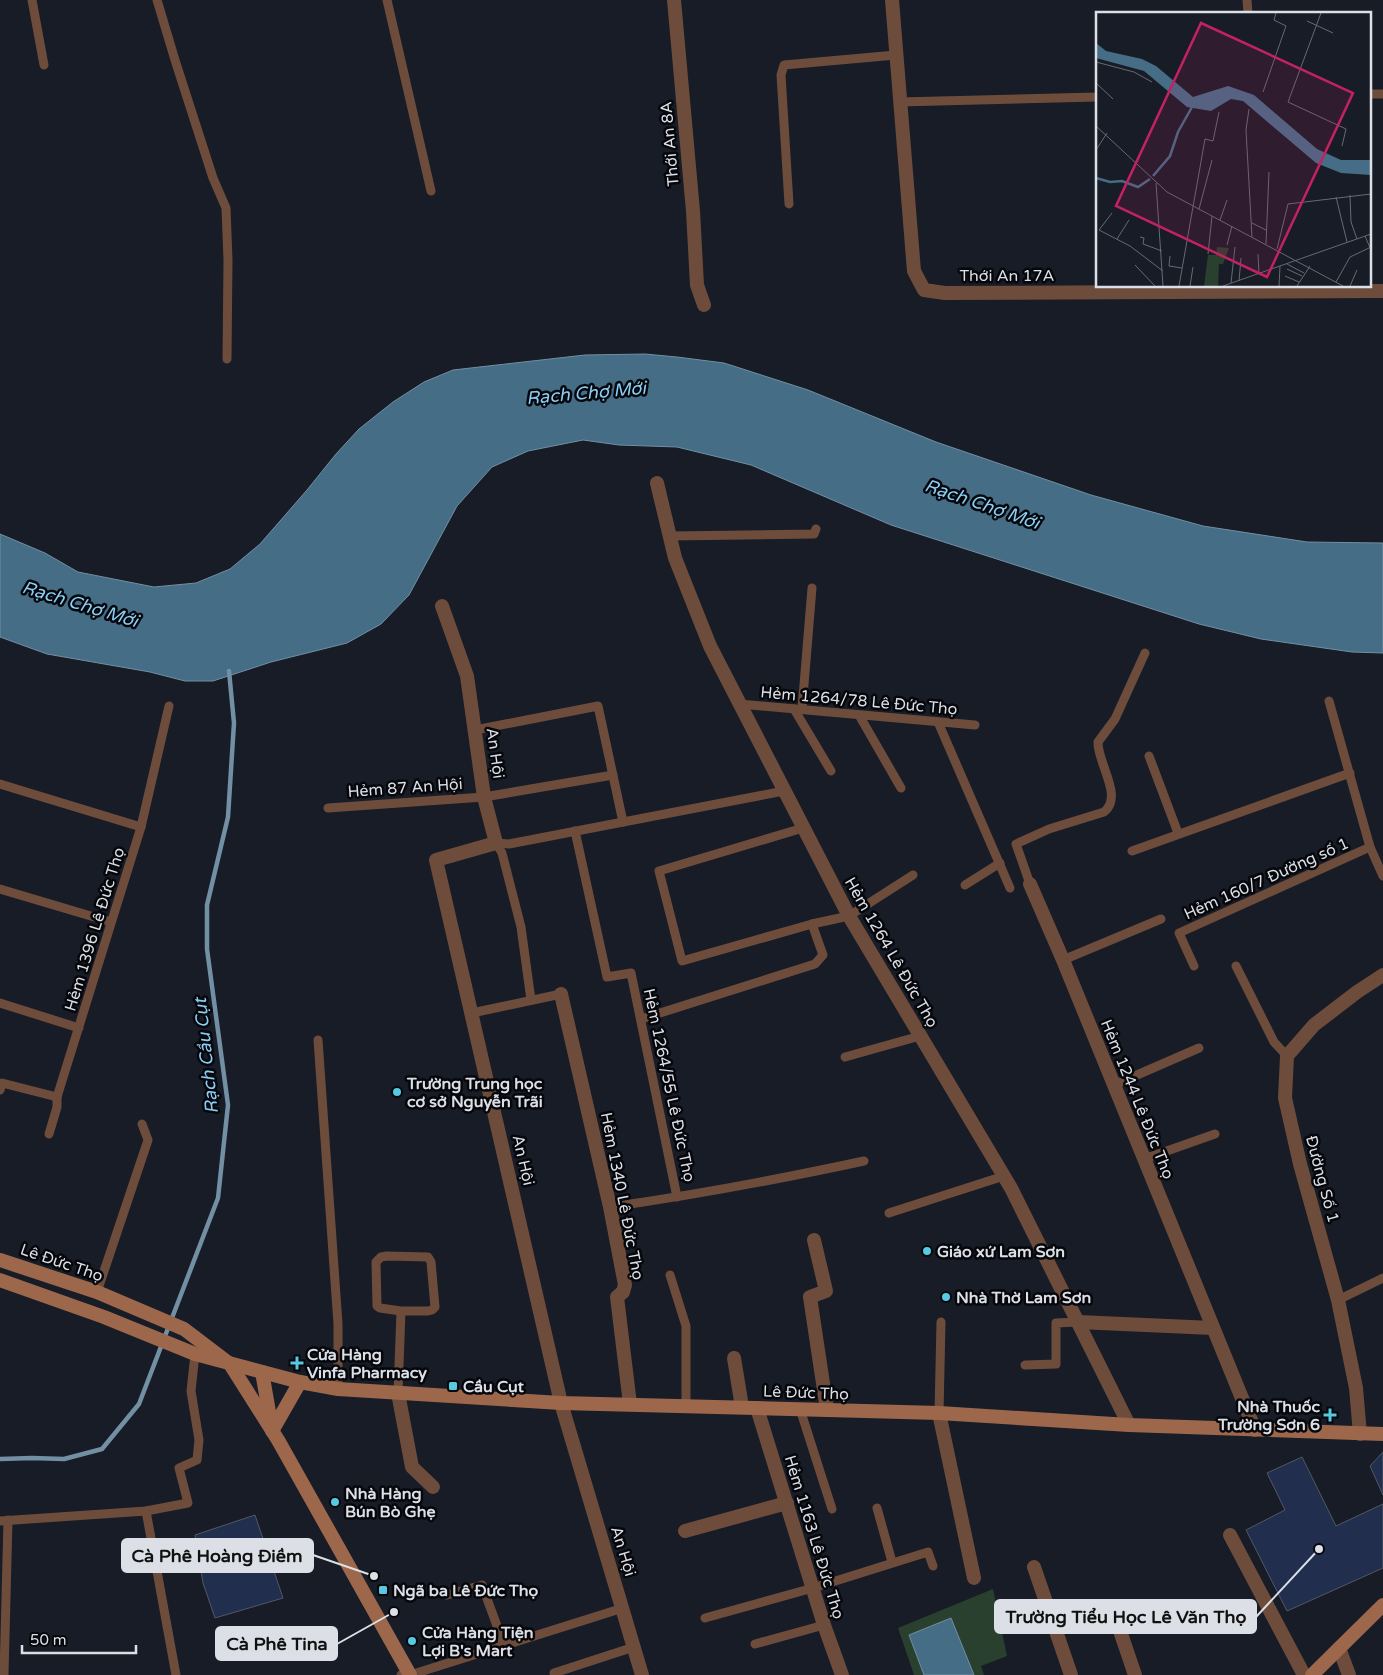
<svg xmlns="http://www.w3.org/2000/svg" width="1383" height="1675" viewBox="0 0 1383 1675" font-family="'Varela Round',sans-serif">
  <rect width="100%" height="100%" fill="#171c26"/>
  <path fill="#2a402e" d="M993,1589L1007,1656L981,1666L984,1675H914L898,1628Z"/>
  <g fill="#456d86" stroke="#728fa3">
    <path d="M645,354L677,357L724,363L808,390L936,442L1091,495L1203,526L1307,542L1383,543V653L1352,652L1261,639L1199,624L891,525L751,465L677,447L619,445L583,440L528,451L492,467L457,506L409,595L381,624L347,643L271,662L213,681H185L150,672L47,654L0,637V534L45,553L78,572L154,587L196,583L230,569L260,544L307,490L336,454L359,429L393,402L424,382L453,370L585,355Z"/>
    <path d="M951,1618L974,1675H924L909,1635Z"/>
  </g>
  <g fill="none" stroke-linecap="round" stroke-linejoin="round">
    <path stroke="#728fa3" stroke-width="4.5" d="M0,1459L32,1458L64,1459L102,1449L139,1404L218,1198L228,1105L207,949V905L228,817L234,723L229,671"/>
  </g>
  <g fill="#212e4e" stroke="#525864">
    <path d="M1383,1452V1495L1370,1466Z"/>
    <path d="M1302,1457L1336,1526L1383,1504V1568L1287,1611L1246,1530L1285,1510L1267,1473Z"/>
    <path d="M255,1515L283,1598L215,1618L203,1583L195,1535Z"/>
  </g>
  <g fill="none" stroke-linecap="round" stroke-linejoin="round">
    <g stroke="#6e4c3b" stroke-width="9">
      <path d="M32,0L44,65"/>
      <path d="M157,0L175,60L213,178L226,208L228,260L227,359"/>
      <path d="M387,0L431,191"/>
      <path d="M1247,0L1248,14"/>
      <path d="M1369,94H1383"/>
      <path d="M899,102L1097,97"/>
      <path d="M789,204L781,75L784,65L896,55"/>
      <path d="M670,536L814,534L816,529"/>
      <path d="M1329,701L1370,847L1383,876"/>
      <path d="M740,704L975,725"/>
      <path d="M794,709L831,771"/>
      <path d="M802,709L812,588"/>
      <path d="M859,715L901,788"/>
      <path d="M938,722L1010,888"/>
      <path d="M475,730L598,706L623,822"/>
      <path d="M1149,756L1178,833"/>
      <path d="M0,784L141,827"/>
      <path d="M328,808L484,797L613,775"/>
      <path d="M803,828L659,871L682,961L812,924L849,916L913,875"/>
      <path d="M575,831L607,977L631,973L677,1197"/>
      <path d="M496,843L509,844L784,791"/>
      <path d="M496,843L502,853L521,927L531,1000"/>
      <path d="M1132,851L1350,773"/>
      <path d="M1030,884L1016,844L1049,829L1104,812C1124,797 1097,762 1098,742L1115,719L1145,653"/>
      <path d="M965,885L1000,863"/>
      <path d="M0,889L111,922"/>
      <path d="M1063,960L1161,919"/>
      <path d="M1194,966L1179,933L1370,847"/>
      <path d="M1236,966L1274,1042L1287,1056"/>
      <path d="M0,1003L79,1028"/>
      <path d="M472,1013L561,994"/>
      <path d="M641,1019L815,964L823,955L812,924"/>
      <path d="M318,1040L338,1324V1389"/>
      <path d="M845,1057L920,1036"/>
      <path d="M1114,1085L1199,1048"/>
      <path d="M0,1090L2,1083L57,1097L141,827L169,706"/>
      <path d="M49,1134L57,1107V1097"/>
      <path d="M1144,1159L1215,1134"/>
      <path d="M610,1207C695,1195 780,1179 864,1161"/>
      <path d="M889,1213L1004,1176"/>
      <path d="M670,1275L686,1326V1406"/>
      <path d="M97,1292L148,1140L142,1124"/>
      <path d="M1338,1300L1383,1278"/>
      <path d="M1025,1365L1056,1364V1323L1078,1322"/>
      <path d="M398,1393L401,1311H428L432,1310L435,1307L431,1262L428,1257L387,1256L381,1257L376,1262L377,1306L380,1308L401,1311"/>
      <path d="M800,1409L832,1509"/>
      <path d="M939,1413L941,1322"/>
      <path d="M877,1508L892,1562"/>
      <path d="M146,1511L176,1675"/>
      <path d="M0,1521L146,1511L188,1503L179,1468L197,1460L199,1440L191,1391L195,1354"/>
      <path d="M447,1595L482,1585L504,1645"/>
      <path d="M705,1618L813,1588L928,1552L933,1566"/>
      <path d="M755,1644L824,1625"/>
      <path d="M4,1675L8,1520"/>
      <path d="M401,1675H410L623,1608"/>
      <path d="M555,1675L554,1673L634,1647"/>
    </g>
    <g stroke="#6e4c3b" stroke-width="14">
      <path d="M674,0L693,211L697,285L704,305"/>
      <path d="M892,0L914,271L924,290L945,293L1383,291"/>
      <path d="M657,483L675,558L710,646L849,916L1011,1188L1129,1425"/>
      <path d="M442,606L467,676L484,797L496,843L436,860L561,1403L642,1675"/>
      <path d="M1030,884L1063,960L1255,1430"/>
      <path d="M561,994L610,1207L625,1285L623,1292L617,1297L630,1404"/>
      <path d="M814,1240L826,1291L810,1297L827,1410"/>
      <path d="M1078,1322L1213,1328"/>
      <path d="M734,1358L742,1407"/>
      <path d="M398,1393L412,1467L433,1487"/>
      <path d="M757,1408L824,1625L842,1675"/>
      <path d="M939,1413L974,1578"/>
      <path d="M1360,1434L1356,1388L1338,1300L1300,1164L1285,1098L1287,1056L1314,1025L1357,992L1383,975"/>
      <path d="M685,1531L787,1503"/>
      <path d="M1230,1535L1304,1675"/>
      <path d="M1034,1567L1071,1675"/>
      <path d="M1117,1622L1135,1675"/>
      <path d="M1339,1648L1349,1675"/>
    </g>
    <g stroke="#9d674b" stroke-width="14">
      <path d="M0,1260L97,1292L184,1329L230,1364L278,1440L410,1675"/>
      <path d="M0,1280L104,1317L195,1354L300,1382L338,1389L561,1403L939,1413L1129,1425L1383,1434"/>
      <path d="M262,1372L271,1423"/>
      <path d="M272,1431L300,1382"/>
      <path d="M1312,1675L1383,1605"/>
    </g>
  </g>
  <g fill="#57c9e2" stroke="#05070b" stroke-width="2">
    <circle cx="397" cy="1092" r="5"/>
    <circle cx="927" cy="1251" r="5"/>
    <circle cx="946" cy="1297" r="5"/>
    <path d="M294.5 1355.5h5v5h5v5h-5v5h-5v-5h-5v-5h5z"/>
    <rect x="448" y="1381" width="10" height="10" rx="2.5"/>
    <path d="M1327.5 1407.5h5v5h5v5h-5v5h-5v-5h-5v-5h5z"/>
    <circle cx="335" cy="1502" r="5"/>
    <rect x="378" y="1585" width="10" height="10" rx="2.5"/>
    <circle cx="412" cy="1641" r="5"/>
  </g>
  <g text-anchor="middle" stroke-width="5" stroke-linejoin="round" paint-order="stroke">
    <g font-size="16" fill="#dcdfe6" stroke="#05070b">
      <text transform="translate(669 144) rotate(-95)" y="6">Thới An 8A</text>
      <text x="1007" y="281">Thới An 17A</text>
      <text transform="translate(859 700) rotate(5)" y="6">Hẻm 1264/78 Lê Đức Thọ</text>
      <text transform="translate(496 753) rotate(82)" y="6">An Hội</text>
      <text transform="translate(405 787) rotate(-4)" y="6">Hẻm 87 An Hội</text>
      <text transform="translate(1266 878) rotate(-24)" y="6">Hẻm 160/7 Đường số 1</text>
      <text transform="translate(94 929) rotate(-73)" y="6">Hẻm 1396 Lê Đức Thọ</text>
      <text transform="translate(892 952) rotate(60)" y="6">Hẻm 1264 Lê Đức Thọ</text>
      <text transform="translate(670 1085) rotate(78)" y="6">Hẻm 1264/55 Lê Đức Thọ</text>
      <text transform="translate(1138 1099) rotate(68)" y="6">Hẻm 1244 Lê Đức Thọ</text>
      <text transform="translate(524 1160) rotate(77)" y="6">An Hội</text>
      <text transform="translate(1323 1179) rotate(75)" y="6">Đường Số 1</text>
      <text transform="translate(623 1196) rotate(79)" y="6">Hẻm 1340 Lê Đức Thọ</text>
      <text transform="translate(62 1262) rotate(19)" y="6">Lê Đức Thọ</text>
      <text transform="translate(806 1392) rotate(2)" y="6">Lê Đức Thọ</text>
      <text transform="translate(815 1537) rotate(73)" y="6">Hẻm 1163 Lê Đức Thọ</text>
      <text transform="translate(624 1551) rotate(73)" y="6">An Hội</text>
    </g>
    <g font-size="16" font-weight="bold" fill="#dcdfe6" stroke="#05070b" text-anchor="start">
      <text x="407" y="1089">Trường Trung học<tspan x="407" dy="18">cơ sở Nguyễn Trãi</tspan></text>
      <text x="937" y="1257">Giáo xứ Lam Sơn</text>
      <text x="956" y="1303">Nhà Thờ Lam Sơn</text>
      <text x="307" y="1360">Cửa Hàng<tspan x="307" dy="18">Vinfa Pharmacy</tspan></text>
      <text x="463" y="1392">Cầu Cụt</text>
      <text x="1320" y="1412" text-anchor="end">Nhà Thuốc<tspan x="1320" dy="18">Trường Sơn 6</tspan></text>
      <text x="345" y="1499">Nhà Hàng<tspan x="345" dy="18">Bún Bò Ghẹ</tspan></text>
      <text x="393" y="1596">Ngã ba Lê Đức Thọ</text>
      <text x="422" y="1638">Cửa Hàng Tiện<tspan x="422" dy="18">Lợi B's Mart</tspan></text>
    </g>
    <g font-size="18" font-style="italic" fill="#8acef7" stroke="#05070b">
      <text transform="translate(586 393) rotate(-5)" y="6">Rạch Chợ Mới</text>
      <text transform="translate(982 504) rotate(19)" y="6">Rạch Chợ Mới</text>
      <text transform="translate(80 604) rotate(17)" y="6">Rạch Chợ Mới</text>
      <text transform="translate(206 1056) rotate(-96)" y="6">Rạch Cầu Cụt</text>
    </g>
  </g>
  <g transform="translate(1096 12)">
    <rect width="275" height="275" fill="#171c26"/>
    <path d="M121,235L133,236L127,252H123L122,274H108L112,243H120Z" fill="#2a402e"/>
    <path d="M0,31L10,39L46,47L60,54L97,85L132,74L158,83L221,137L245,148H275V163L245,161L220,151L147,89L135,87L115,99L91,95L48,59L0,46Z" fill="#456d86"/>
    <path fill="none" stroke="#456d86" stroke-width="2.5" d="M57,164L74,144L82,120L96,95M0,166L14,170L26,169L42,175L54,167"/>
    <path fill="none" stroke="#666a73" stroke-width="1" d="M225,1L192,90L250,117L246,134M211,9L237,21M0,50L38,60L56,70M0,71L17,87M167,80L190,14L178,8L180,1M153,97L150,118L156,225M0,114L71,180L247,274M0,138L11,121M60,171L67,274M254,183L255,210L261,227M240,185L251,230M103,197L116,148M16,201L3,218L34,234L67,259M124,208L131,188M156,211L170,218M269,224L275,238M44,225L48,226L47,232L66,239M21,227L33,208M170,232L173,160M131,233L136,214M181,237L192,192L275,182M112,242L116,204M162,242L163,262M74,244L73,254L86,256M191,252L208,261M39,253L59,274M191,257L206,264M189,264L203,270M143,269L145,246M240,270L254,245L273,236M135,271L139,235M83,274L109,127L117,129L123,100M94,274L97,255M127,274L275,222M183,274L184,254M201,274L214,254M254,274L261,258"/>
    <path fill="#c32262" fill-opacity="0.15" stroke="#c32262" stroke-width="2.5" d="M105,11L257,81L171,265L20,194Z"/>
    <rect width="275" height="275" fill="none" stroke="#dcdfe6" stroke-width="2.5"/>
  </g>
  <path fill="none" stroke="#dcdfe6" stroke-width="2" d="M374 1576L313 1555M1319 1549L1256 1617M394 1612L337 1644"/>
  <g fill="#dcdfe6" stroke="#05070b" stroke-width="2">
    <circle cx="374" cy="1576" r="5"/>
    <circle cx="1319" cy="1549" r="5"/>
    <circle cx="394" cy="1612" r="5"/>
  </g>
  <g fill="#dcdfe6" stroke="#dcdfe6" stroke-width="2">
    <rect x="122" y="1539" width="191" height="33" rx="5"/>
    <rect x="995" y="1600" width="261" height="33" rx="5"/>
    <rect x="216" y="1627" width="121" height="33" rx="5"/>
  </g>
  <g font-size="18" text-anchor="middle" font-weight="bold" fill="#111">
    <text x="217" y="1562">Cà Phê Hoàng Điềm</text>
    <text x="1126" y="1623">Trường Tiểu Học Lê Văn Thọ</text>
    <text x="277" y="1650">Cà Phê Tina</text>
  </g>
  <path d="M22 1645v8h114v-8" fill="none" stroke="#dcdfe6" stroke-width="2.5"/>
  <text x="30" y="1645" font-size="15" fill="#dcdfe6" stroke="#05070b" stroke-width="4" paint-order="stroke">50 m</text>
</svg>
